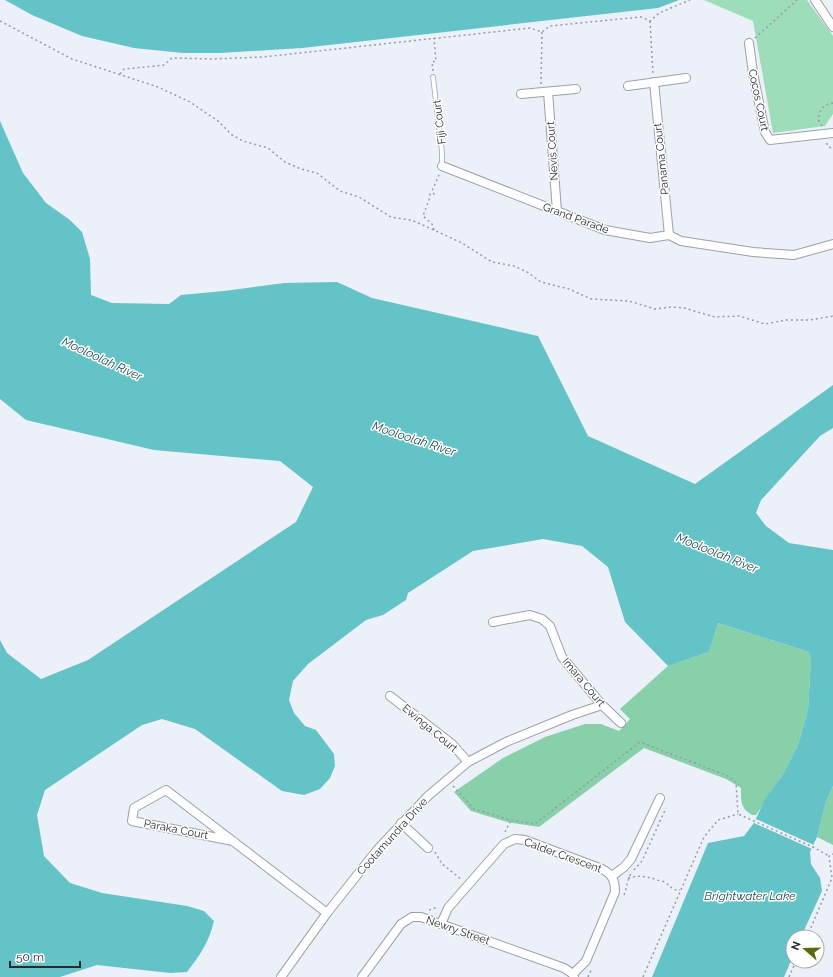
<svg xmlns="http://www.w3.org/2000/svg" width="833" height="977" viewBox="0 0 833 977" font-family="Raleway,sans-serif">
  <rect width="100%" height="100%" fill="#ecf0f9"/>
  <path fill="#9dddba" d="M704,0H807L833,36V114L825,126L773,133L753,21Z"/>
  <g fill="#88d0aa">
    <path d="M718,623L809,652L811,660L808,710L798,745L782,776L756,815H752C740,808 741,800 741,788L726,779L644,748L539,827L507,822L471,811L454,792L503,758L545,737L585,724H601L619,731L630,719L620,709L668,666L709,652Z"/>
    <path d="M833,786V845L817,837L826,802Z"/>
  </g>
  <g fill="#63c3c6">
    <path d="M5,0H679L658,8L302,48L220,53H183L134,48L82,36L32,15Z"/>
    <path d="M0,121L23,173L46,203L70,220L82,232L90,259L91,295L112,303L169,304L181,295L224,291L284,283L337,282L372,298L538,336L588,436L695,484L833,385V428L820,436L761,500L756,513L766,526L789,543L833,550V786L826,802L817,837L810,852L811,864L820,878L822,891L801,937H793V956L784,977H652L708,843L744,836L754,823L765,799L782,776L798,745L808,710L811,660L809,652L718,623L709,652L668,666L625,622L608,567L582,546L543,539L473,551L408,593L406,600L383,615L366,620L308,664L293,681L289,700L294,713L305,726L316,730L334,754L335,766L330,778L320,789L304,795L282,791L195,729L162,719L142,725L45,790L37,815L44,856L70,883L102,893L187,906L204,911L214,921C209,942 200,955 187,972L170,973L97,965L60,977H0V640L7,653L41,679L88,660L296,522L313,487L280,461L154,450L26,420L0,399Z"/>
  </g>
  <path fill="#ecf0f9" d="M756,819L814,845L812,849L754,823Z"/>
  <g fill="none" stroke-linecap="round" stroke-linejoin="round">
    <g stroke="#9ca0a9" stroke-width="5.5">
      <path id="service" d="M433,77L442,152V166"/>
    </g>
    <g stroke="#9ca0a9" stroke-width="10">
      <g id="minor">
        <path d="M815,0L833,27"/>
        <path d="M749,43L753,73L765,132L770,140L833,133"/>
        <path d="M654,82L669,235"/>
        <path d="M628,86L686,78"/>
        <path d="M548,92L557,211"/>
        <path d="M521,94L576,89"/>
        <path d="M442,166L605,230L650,238L669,235L681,241L753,252L794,255L833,244"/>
        <path d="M493,622L530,615L542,619L550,626L562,657L602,705L621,723"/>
        <path d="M390,696L452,744L468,762"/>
        <path d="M401,823L428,848"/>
        <path d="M233,841L132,821L134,808L166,790L327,913"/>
        <path d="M612,876L624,867L631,859L660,798"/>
        <path d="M441,924L448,908L504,844L515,839L525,840L602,869C612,874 615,880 615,892L586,961L573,974"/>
        <path d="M281,977L327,913L377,850L428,796L468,762L506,742L572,715L602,705"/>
        <path d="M362,977L401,924L412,917H421L564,968L573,974L574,977"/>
      </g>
    </g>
    <g stroke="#979aa0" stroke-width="1.5" stroke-dasharray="2 3" stroke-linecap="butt">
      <path d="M0,21L72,59L158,87L190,102L218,121L232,135L243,141L268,148L285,162L301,169L317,173L340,191L359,197L391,217L411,220L425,226L462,243L492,262L514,266L527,272L541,282L569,289L591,299L629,301L655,309L672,307L684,308L715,317L739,316L765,324L786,320H810L833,316"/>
      <path d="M650,21L653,74"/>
      <path d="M755,38L797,0"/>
      <path d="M433,71L432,62L436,61L434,38"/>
      <path d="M120,74L124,69L164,65L172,58L212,59L263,57L530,28L542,32L550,26L641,17L650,21L659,13L690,0"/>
      <path d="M541,84L542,32"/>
      <path d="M822,126L818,119C820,109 823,105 833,103"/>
      <path d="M827,143V145L833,150"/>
      <path d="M434,230L432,224L423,216L430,197V194H434L432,191L439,175"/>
      <path d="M453,786L474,809L511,820L535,824L640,742L728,776L736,782L738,814L813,847L829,856"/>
      <path d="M505,832L511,820"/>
      <path d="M435,852L442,864L461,879"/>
      <path d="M634,870L642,861L666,808"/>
      <path d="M628,878C639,875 646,876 657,880C660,881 664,881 666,883C672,887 672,891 680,890"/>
      <path d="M624,895C627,887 627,880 632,872"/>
      <path d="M429,910L438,907"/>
      <path d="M807,937L832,878L829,856L833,854"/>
      <path d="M588,977L592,968"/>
      <path d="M643,977L704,837L718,820L738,814"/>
      <path d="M789,977L796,961"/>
    </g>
    <use href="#service" stroke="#fff" stroke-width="4"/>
    <use href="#minor" stroke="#fff" stroke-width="8"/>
  </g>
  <g text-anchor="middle" stroke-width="3" stroke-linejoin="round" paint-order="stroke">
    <g font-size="11" fill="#282a2d" stroke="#fff">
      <text transform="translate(759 100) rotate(78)" y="4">Cocos Court</text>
      <text transform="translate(439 122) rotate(-97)" y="4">Fiji Court</text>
      <text transform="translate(552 151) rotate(-94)" y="4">Nevis Court</text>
      <text transform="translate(661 159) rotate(-96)" y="4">Panama Court</text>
      <text transform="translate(576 218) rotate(20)" y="4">Grand Parade</text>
      <text transform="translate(584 682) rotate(50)" y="4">Imara Court</text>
      <text transform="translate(430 728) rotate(40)" y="4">Ewinga Court</text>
      <text transform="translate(176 829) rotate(11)" y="4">Paraka Court</text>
      <text transform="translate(392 836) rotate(-48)" y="4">Cootamundra Drive</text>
      <text transform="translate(563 855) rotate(20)" y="4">Calder Crescent</text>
      <text transform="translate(458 930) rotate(19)" y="4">Newry Street</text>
    </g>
    <g font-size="12" font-style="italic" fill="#214d4e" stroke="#fff">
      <text transform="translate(102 359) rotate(25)" y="4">Mooloolah River</text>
      <text transform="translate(414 439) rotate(18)" y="4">Mooloolah River</text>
      <text transform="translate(717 553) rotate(22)" y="4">Mooloolah River</text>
      <text x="750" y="900">Brightwater Lake</text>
    </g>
  </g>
  <g transform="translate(805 949) rotate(290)"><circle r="19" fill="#ffffff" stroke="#a9aaab"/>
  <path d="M0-3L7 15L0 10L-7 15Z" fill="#5b6911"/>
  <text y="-6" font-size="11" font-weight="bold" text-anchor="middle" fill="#282a2d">N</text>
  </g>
  <path d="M10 961v6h70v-6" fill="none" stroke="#282a2d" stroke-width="2"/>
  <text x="16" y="961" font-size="12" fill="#282a2d" stroke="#ffffff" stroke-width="3" paint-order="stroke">50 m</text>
</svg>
